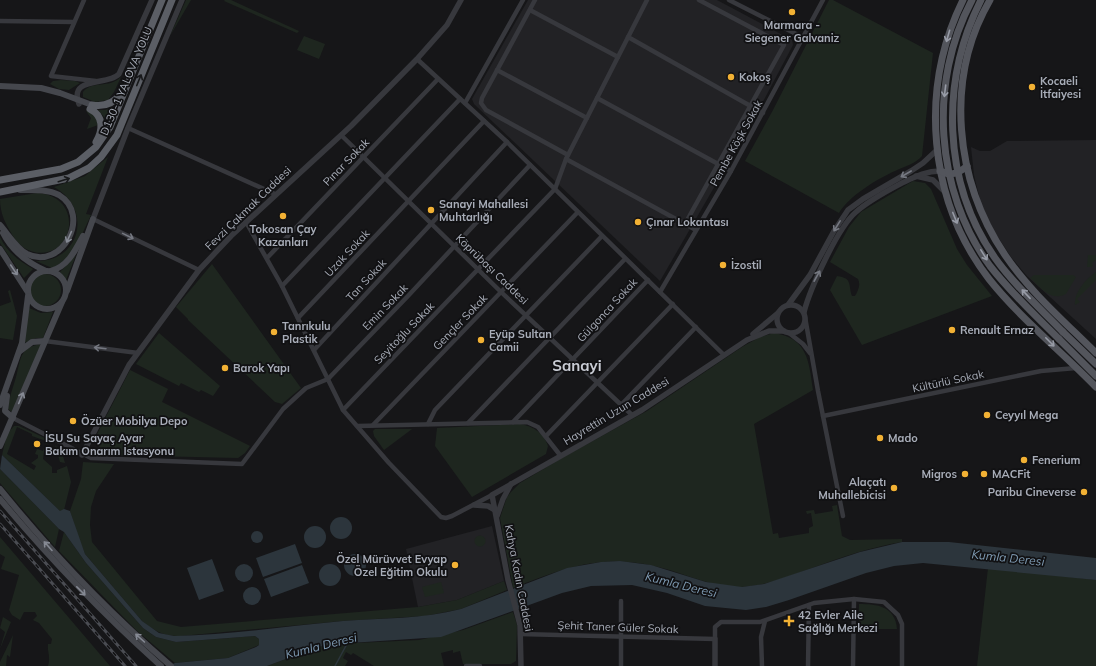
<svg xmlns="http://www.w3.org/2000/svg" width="1096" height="666" viewBox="0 0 1096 666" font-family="Mulish,sans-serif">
  <rect width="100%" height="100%" fill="#161618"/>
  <g fill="#222225">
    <path d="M528,0H717L792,40L793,45L757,113L660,281L474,104L472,99Z"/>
    <path d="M1096,140V339L1027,276L1011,257L994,231L981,204L974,175L971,147L980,151H990L1007,141Z"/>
    <path d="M492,526L504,581L457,600L418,607L406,549Z"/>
  </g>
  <g fill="#1e261f" fill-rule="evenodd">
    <path d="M186,0H191L170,36Z"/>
    <path d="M225,0H231L299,31L297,33L224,1Z"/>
    <path d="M829,0H833L933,53L922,156C915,164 905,166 895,171C877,179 849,196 839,213L745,161L773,110Z"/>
    <path d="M304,36L325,44L319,59L297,50Z"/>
    <path d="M121,77L114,92L108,100L95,102L83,97V92C92,80 109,89 121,77Z"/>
    <path d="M61,80L75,81L80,83L69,90L59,89L50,84L53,81Z"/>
    <path d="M111,108L105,123V118L98,110H105Z"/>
    <path d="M86,111C94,113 97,118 98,125L87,129L91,118Z"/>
    <path d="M108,157L86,214L91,215C82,234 72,260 52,268L36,261C81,262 93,208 54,187L85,176Z"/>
    <path d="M913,181L925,183L931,189L957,249L967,265L992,296L862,345L830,290L837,276C853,278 848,285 852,296H855C858,291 861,285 858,279L830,262L849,227L861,212Z"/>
    <path d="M37,193C86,196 74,261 34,252C25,250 18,244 13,236C5,223 0,213 0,199Z"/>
    <path d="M0,237C7,252 19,261 33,269L24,278L0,243Z"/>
    <path d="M76,255L66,280L60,272Z"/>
    <path d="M1088,255H1096V260L1092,263L1093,266L1092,267H1087Z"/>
    <path d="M212,264L301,388L282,404L275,402L188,320V319L176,307Z"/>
    <path d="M1096,272V280L1077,299L1080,302L1075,305C1074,292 1086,279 1096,272Z"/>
    <circle cx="45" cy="290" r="16"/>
    <path d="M1034,275H1073L1076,277L1066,294C1051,302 1041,288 1030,278Z"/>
    <path d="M10,290L17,316L13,340L0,338V306L11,302L8,291Z"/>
    <path d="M29,308L41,313L53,312L43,338H36L24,343Z"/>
    <path d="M159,333L220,386L213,396L201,390L199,392L181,383L179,386L136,364Z"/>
    <path d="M774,333C808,338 809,362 813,390L754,424L773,534L778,533L779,538L809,533V528L813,526L811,513L807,514L806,511L814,510L815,514L833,511L832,506L837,505L842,536L850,540L902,539V542C871,547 842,557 812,568C789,576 766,586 742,587C715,588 691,576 666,569C606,552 568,566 513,588L500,518L507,497L511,492L520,483L562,458L647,411L742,347L760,337Z"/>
    <path d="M41,344L12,412L8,409C9,396 14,386 17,373C21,357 21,347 41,344Z"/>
    <path d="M130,370L168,389L162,402L250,446L245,453L238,458L106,455L94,440Z"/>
    <path d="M520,424C533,426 544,433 548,446L546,454L472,497L435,446L437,428Z"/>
    <path d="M14,426H19L47,439L48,444H45L43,459L52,467V473H57V470L67,466L71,482L63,514L2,455L7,434ZM17,427L32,434V436L46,441L43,451L37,449L35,454L38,455V458L31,463L36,466L34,470L7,454Z"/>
    <path d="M375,429H412L384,450L374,436L373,431Z"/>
    <path d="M55,445L62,453L65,463L60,462Z"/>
    <path d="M83,462L114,464L96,491L91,507L90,525L92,542L157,621L181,627L418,607L457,600L504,581L507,590L461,609L425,616L343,621L181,636C165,637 154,631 142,621L85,554L78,536L70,511L81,479Z"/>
    <path d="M0,469L59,529L55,547L0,483Z"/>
    <path d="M64,532L86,563L143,628L156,637L176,642L255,636L259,639V645L228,658L175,663L136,630L59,551Z"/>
    <circle cx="480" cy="541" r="5.5"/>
    <path d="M0,537L110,666H48C51,657 47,651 48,644H51L52,639L39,623L33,620L37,616L35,612H24L20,620L12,615L9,610L19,575L1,569L5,557L0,554Z"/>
    <path d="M988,568L1096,580V666H977Z"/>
    <path d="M441,582L444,593L425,597L422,587Z"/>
    <path d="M859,604C877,604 895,606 897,629H859Z"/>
    <path d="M513,612L517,625L516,661L511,664H463L460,651L453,653V650L441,653L444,666H374L353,653L351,655L346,652L343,658L348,661L345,666H267L318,647L335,644L419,640L463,630Z"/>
    <path d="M3,617L11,622L0,649L5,632L0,628Z"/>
    <path d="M13,635L10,657L7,655L6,666H0V662Z"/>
  </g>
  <g fill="#2c353c">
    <path d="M2,455L60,511L64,509L70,511L85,554L142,621L159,633L174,636C230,635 287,626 343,621C383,618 422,619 461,609L567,568L601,562L620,561L651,565L706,582L742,587L764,584L860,552L902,542H949L1096,558V580L923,563L894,566L866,573L789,600L766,607L746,610L705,606L667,593L632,585L591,586L562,593L441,637L335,644L318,647L267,666H168L175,663L228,658L256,647L259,645V639L255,636L176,642L156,637L143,628L86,563L64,532L59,529L0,469Z"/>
    <circle cx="341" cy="528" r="11"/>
    <circle cx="315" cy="537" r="11"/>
    <circle cx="257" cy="537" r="6"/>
    <path d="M295,544L302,563L263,577L256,558Z"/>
    <circle cx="355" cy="565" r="11"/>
    <path d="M212,559L224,591L199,600L187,568Z"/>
    <circle cx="330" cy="575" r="11"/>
    <circle cx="244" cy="573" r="9"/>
    <path d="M302,565L309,583L271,597L264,579Z"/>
    <circle cx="252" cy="596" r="9"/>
  </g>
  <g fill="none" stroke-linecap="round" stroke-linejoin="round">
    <path stroke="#2c353c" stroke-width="1.5" d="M335,666L348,642"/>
    <g stroke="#37383d" stroke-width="4.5">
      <path d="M84,0L51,76L96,81"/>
      <path d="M535,0L482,98L481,103L486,110L568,155"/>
      <path d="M729,0L804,38"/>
      <path d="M530,10L618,57"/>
      <path d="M0,21L74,22"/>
      <path d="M628,37L763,113"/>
      <path d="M417,59L507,142L724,355"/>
      <path d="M497,70L587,118"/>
      <path d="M597,98L731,171"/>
      <path d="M465,103L523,0"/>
      <path d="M128,128L275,194"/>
      <path d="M341,135L501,292L632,415"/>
      <path d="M566,159L696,230"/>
      <path d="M93,219L199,270"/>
      <path d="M246,222L282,286L343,410L389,463L441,517L446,518L452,516L492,495"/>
      <path d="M685,224L784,45L699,0"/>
      <path d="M267,258L438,79"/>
      <path d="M282,286L460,99"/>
      <path d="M660,292L731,171L823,0"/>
      <path d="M805,317L818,391L843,516"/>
      <path d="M298,318L484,121"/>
      <path d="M789,333L803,344L810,353"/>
      <path d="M45,341L138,353"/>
      <path d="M314,350L507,142"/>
      <path d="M621,405L696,327"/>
      <path d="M343,410L555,189L566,159L647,0"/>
      <path d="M823,416L1041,371L1076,368"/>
      <path d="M13,418L91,458L242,464L283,409L306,388L328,379L408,296L530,165"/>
      <path d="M513,422L648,280"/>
      <path d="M468,423L625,259"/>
      <path d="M428,424L435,410L602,236"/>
      <path d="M373,425L577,213"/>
      <path d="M358,426L527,422L538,427L560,455"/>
      <path d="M546,436L673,304"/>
      <path d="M520,634L715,639V627L721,622H760L814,603L854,599L884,602L898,615L902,624V666"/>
      <path d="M466,666H480"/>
      <path d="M621,666V601"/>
      <path d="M762,666L761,637L765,621"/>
      <path d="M808,666L809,605"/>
      <path d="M853,666L854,599"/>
    </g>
    <g stroke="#37383d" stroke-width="5.5">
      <path d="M79,104C68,76 108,86 119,74L152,0"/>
      <path d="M916,176L933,180L944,191"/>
      <path d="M93,219L128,128L182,0"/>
      <path d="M788,305L810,275L834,231L848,210L863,199L911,171L923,163L937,150"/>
      <circle cx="791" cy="319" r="14"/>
      <path d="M804,312C810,289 838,227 856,212C868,201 885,192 900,184C913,178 925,171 940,171"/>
      <path d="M753,334L778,313"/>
      <path d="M82,455L129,365L199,270L231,236L351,126L417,59L447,25L461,0"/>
      <path d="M474,505L488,506L495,510"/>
      <path d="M497,516L503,499L511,484"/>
      <path d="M521,666L520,625L508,580L492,495L642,410L747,340L769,331H784"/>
      <path d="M715,666V639"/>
    </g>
    <g stroke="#45474d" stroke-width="6">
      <path d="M0,86L41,88L60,93L92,105"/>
      <path d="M0,225C8,234 16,248 27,254C62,271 92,215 59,195C48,189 32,190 20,190"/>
      <path d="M3,233C12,251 28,263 46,271"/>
      <path d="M0,249L27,291"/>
      <circle cx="47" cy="290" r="19"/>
      <path d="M51,271C68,266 75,251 83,236"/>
      <path d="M67,291L93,219"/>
      <path d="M20,351L32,342L45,341"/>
      <path d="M7,396L5,411L13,418"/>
      <path d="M0,405L22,343L28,296"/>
      <path d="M0,446L62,302"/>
      <path d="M0,489C52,553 108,612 171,666"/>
      <path d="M0,499C50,559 103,614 161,666"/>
    </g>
    <g stroke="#53555c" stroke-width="7">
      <path d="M963,0C919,89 928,200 989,279C1020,318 1061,351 1096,387"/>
      <path d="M990,0C944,79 955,181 1005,255C1030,292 1065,322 1096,353"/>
      <path d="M940,171C951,176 958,174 967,166"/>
      <path d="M1063,332L1096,364"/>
      <path d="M1059,339L1096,376"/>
    </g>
    <g stroke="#5b5e65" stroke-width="7">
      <path d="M92,105C103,107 113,104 121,94"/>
      <path d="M90,109C104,116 103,130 96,142"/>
      <path d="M0,180L61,169L78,162L96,147L110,127L162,0"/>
      <path d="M0,192L69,178L89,168L101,157L117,135L172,0"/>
    </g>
    <g stroke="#4a4c52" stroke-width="3">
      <g id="rail">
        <path d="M0,511L136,666"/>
        <path d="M0,524L125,666"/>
      </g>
    </g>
    <use href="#rail" stroke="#111113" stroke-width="1.5" stroke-dasharray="4.5" stroke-linecap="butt"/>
    <g stroke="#53555c" stroke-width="7">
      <path d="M972,0C928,82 935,191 990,266C1011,293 1035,315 1059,339"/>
      <path d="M981,0C940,81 942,182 995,258C1014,285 1040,308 1063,332"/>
    </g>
  </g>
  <defs><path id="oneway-shaft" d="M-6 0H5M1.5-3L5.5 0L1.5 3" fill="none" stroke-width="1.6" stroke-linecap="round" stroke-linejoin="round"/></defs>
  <g stroke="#979ba6">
    <use href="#oneway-shaft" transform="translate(948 36) rotate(106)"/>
    <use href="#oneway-shaft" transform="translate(945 91) rotate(97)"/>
    <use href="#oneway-shaft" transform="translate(955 218) rotate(68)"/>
    <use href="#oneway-shaft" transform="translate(984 255) rotate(58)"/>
    <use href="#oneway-shaft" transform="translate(1026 294) rotate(-133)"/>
    <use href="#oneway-shaft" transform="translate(1050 342) rotate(45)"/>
  </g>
  <g stroke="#18191b">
    <use href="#oneway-shaft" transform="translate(139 80) rotate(-68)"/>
    <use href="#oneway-shaft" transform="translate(64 180) rotate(-17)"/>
  </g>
  <g stroke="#757881">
    <use href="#oneway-shaft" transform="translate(906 174) rotate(150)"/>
    <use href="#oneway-shaft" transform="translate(837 226) rotate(122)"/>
    <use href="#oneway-shaft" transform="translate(128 236) rotate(26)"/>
    <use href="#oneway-shaft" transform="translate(817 276) rotate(-61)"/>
    <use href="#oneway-shaft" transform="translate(100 348) rotate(-173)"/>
  </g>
  <g stroke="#858993">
    <use href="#oneway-shaft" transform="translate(69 237) rotate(114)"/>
    <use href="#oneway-shaft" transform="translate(14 270) rotate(56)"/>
    <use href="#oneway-shaft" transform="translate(21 398) rotate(-67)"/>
    <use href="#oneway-shaft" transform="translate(48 546) rotate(-132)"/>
    <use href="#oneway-shaft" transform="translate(81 591) rotate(45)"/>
    <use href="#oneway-shaft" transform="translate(140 638) rotate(-138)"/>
  </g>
  <g fill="#f2b134" stroke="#111113" stroke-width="1.5">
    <circle cx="792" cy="12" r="4"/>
    <circle cx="731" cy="77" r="4"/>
    <circle cx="1032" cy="87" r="4"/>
    <circle cx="431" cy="210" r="4"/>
    <circle cx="283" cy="216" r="4"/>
    <circle cx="638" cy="222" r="4"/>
    <circle cx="723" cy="265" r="4"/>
    <circle cx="952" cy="330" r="4"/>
    <circle cx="274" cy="332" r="4"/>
    <circle cx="481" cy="340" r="4"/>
    <circle cx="225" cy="368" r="4"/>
    <circle cx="987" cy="415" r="4"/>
    <circle cx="73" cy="421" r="4"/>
    <circle cx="880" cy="438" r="4"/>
    <circle cx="37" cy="444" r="4"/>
    <circle cx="1024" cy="460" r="4"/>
    <circle cx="965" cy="474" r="4"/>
    <circle cx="984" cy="474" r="4"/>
    <circle cx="894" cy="488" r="4"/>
    <circle cx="1084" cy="492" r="4"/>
    <circle cx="455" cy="565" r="4"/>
    <path d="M787 615h4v4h4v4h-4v4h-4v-4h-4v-4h4z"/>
  </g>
  <g text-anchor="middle" stroke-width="3.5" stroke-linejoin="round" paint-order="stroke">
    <g font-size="11" font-weight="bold" fill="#a8adb8" stroke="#111113" text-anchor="start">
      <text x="792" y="29" text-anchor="middle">Marmara -<tspan x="792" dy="13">Siegener Galvaniz</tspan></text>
      <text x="739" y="81">Kokoş</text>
      <text x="1040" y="85">Kocaeli<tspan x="1040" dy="13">İtfaiyesi</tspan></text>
      <text x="439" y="208">Sanayi Mahallesi<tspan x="439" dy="13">Muhtarlığı</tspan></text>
      <text x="646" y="226">Çınar Lokantası</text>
      <text x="283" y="233" text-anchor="middle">Tokosan Çay<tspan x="283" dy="13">Kazanları</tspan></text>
      <text x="731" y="269">İzostil</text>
      <text x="282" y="330">Tanrıkulu<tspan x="282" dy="13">Plastik</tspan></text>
      <text x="960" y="334">Renault Ernaz</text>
      <text x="489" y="338">Eyüp Sultan<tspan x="489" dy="13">Camii</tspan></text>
      <text x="233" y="372">Barok Yapı</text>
      <text x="995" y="419">Ceyyıl Mega</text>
      <text x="81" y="425">Özüer Mobilya Depo</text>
      <text x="45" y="442">İSU Su Sayaç Ayar<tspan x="45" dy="13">Bakım Onarım İstasyonu</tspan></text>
      <text x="888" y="442">Mado</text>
      <text x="1032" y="464">Fenerium</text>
      <text x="957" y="478" text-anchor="end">Migros</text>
      <text x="992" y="478">MACFit</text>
      <text x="886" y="486" text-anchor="end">Alaçatı<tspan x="886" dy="13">Muhallebicisi</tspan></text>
      <text x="1076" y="496" text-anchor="end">Paribu Cineverse</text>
      <text x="447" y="563" text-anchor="end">Özel Mürüvvet Evyap<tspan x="447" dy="13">Özel Eğitim Okulu</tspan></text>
      <text x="798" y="619">42 Evler Aile<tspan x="798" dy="13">Sağlığı Merkezi</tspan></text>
    </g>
    <g font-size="11" fill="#a8adb8" stroke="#111113">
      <text transform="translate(126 81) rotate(-67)" y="4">D130-1 YALOVA YOLU</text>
      <text transform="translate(736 143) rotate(-61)" y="4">Pembe Köşk Sokak</text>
      <text transform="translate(346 162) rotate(-46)" y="4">Pınar Sokak</text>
      <text transform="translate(248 208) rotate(-44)" y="4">Fevzi Çakmak Caddesi</text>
      <text transform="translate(347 253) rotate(-47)" y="4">Uzak Sokak</text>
      <text transform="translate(492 269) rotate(44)" y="4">Köprübaşı Caddesi</text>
      <text transform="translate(366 280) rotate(-47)" y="4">Tan Sokak</text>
      <text transform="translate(385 307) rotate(-46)" y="4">Emin Sokak</text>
      <text transform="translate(607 310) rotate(-47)" y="4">Gülgonca Sokak</text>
      <text transform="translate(460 322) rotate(-46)" y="4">Gençler Sokak</text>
      <text transform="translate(404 333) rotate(-46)" y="4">Seyitoğlu Sokak</text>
      <text transform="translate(948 381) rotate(-12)" y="4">Kültürlü Sokak</text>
      <text transform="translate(616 411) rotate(-31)" y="4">Hayrettin Uzun Caddesi</text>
      <text transform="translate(519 578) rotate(79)" y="4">Kahya Kadın Caddesi</text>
      <text transform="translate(618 627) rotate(2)" y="4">Şehit Taner Güler Sokak</text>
    </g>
    <g font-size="12" font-style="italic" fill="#7f9bb3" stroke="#111113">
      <text transform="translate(1008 558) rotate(6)" y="4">Kumla Deresi</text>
      <text transform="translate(681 585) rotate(14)" y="4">Kumla Deresi</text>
      <text transform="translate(321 646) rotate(-14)" y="4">Kumla Deresi</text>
    </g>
    <g font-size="15" font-weight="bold" fill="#c9ccd4" stroke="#111113">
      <text x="577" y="371">Sanayi</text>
    </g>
  </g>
</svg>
